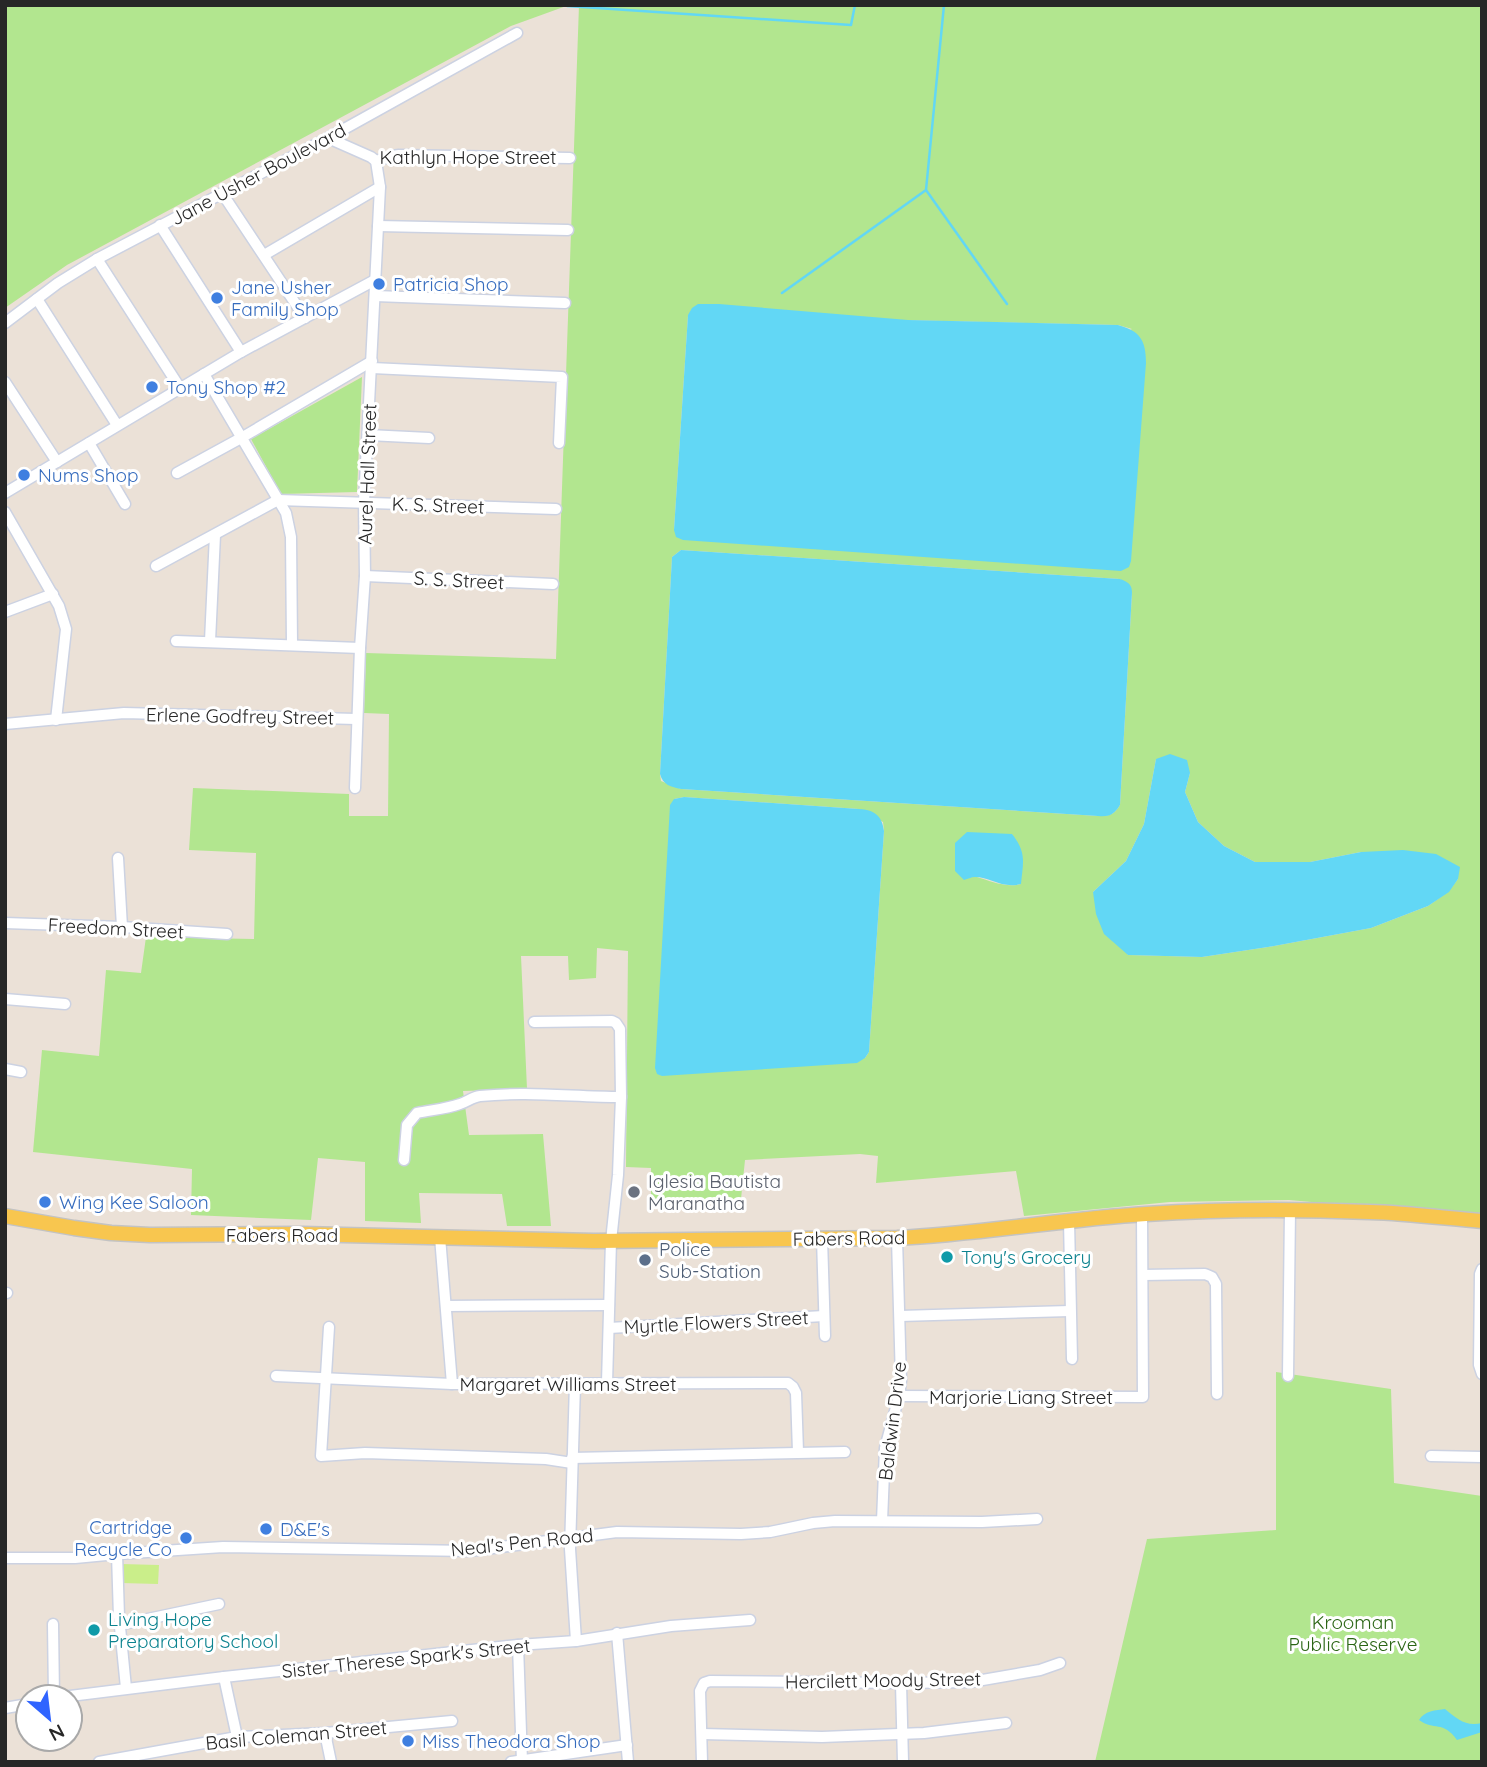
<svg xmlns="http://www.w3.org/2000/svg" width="1487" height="1767" viewBox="0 0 1487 1767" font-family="Quicksand,sans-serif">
  <rect width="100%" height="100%" fill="#ebe1d7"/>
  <g fill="#b2e68f" fill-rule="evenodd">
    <path d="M5,5H569L511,26L67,265L5,308Z"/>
    <path d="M579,5H1482V1217L1289,1200L1170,1202L1024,1216L1016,1171L876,1183L878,1156L860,1154L745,1160L741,1199L651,1201V1168L626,1167L628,951L597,948L596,978L569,980L568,956H521L527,1089L463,1091L469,1135L543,1134L551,1226H507L502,1194L419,1193L421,1223L365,1221V1162L318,1158L311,1220L191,1215L192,1169L33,1152L42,1050L99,1056L106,970L141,973L146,937L254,939L256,853L189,850L193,788L349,794V816H388L389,714L364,713L366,653L556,659ZM688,315L1118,325L1132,329L674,530ZM681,550L1120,579L1132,593L1120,805C1114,815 1109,816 1098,816L681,789L661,781L660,774L672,557ZM1156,759L1190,773L1185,792L1198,822L1224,846L1255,862H1310L1361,852L1458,879L1448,892L1428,906L1371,928L1268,947L1202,957L1128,955L1093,892L1126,861L1144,824ZM684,797L859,809L883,822L884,831L869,1052L865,1058L674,799ZM994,834H1012L1021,884C1006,888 990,881 977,877Z"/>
    <path d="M362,377L357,492L281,494L251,439Z"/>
    <path d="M1276,1372L1391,1389L1394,1483L1482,1496V1762H1095L1147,1539L1276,1530Z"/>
  </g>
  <path fill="#caee8a" d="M121,1564L159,1565L158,1584L121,1583Z"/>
  <g fill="#62d7f5">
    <path d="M698,304H719L908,320L1118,325C1140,331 1146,340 1146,363L1131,561L1129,567L1121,571L683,540L676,537L674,530L688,315L692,308Z"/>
    <path d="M681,550L1120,579C1128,582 1132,584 1132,593L1120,805C1114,815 1109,817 1098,816L681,789C671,787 663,785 660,774L672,557Z"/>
    <path d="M1170,754L1187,760L1190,773L1185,792L1198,822L1224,846L1255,862H1310L1361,852L1403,850L1436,854L1460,867L1458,879L1449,892L1428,906L1371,928L1268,947L1202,957L1128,955L1104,934L1096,914L1093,892L1126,861L1144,824L1156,759Z"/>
    <path d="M684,797L859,809C874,810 882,815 884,831L869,1052L865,1058L857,1063L662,1076L657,1074L655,1068L670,805L674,799Z"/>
    <path d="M967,832L1012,834C1027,853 1023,862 1021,884C1002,889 990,877 975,877C971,877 968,879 964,880L955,871V843Z"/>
    <path d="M1445,1709C1457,1719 1466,1727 1482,1723V1732L1457,1740C1443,1720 1434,1731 1419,1720C1424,1711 1436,1710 1445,1709Z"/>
  </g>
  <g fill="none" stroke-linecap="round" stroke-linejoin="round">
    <g stroke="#62d7f5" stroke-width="2.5">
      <path d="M944,5L926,190L1007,304"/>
      <path d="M567,6L851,25L855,5"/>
      <path d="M782,293L926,190"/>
    </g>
    <g stroke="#ccd2e2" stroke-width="13">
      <g id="minor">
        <path d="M328,138L371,157L376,161"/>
        <path d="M376,161L392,156L399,155L570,158"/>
        <path d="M222,193L305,318"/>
        <path d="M160,225L241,352"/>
        <path d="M378,226L568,230"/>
        <path d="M264,255L380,187"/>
        <path d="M97,259L180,388"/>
        <path d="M375,296L565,303"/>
        <path d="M37,299L117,425"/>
        <path d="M5,323L58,283L97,259L328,138L517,33"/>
        <path d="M372,368L562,377L559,443"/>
        <path d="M204,374L286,513L291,537L292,644"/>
        <path d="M5,382L57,462"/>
        <path d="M368,435L429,438"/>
        <path d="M89,443L125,504"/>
        <path d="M177,473L241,438L372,361"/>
        <path d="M5,493L241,352L375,280"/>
        <path d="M5,512L59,606L66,629L56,720"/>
        <path d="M156,566L278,500L556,509"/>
        <path d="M365,576L553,584"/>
        <path d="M5,612L53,594"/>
        <path d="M176,641L360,648"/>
        <path d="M210,641L215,535"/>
        <path d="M5,724L124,713L356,719"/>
        <path d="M355,788L360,648L365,576L364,502L380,187L376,161"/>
        <path d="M118,858L122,927"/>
        <path d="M5,923L122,927L227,934"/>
        <path d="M5,999L65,1004"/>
        <path d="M534,1022L612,1021L616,1023L620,1029L621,1097L618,1175L611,1241L607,1383"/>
        <path d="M5,1069L21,1072"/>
        <path d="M404,1160L407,1125L417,1113C431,1110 446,1109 460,1104C467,1102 472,1097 480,1096C526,1091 574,1097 621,1097"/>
        <path d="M1069,1221L1072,1359"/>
        <path d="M440,1237L452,1384"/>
        <path d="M822,1238L825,1336"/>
        <path d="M1482,1269L1480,1274L1479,1365L1482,1374"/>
        <path d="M1143,1275L1205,1274L1212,1277L1216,1284L1217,1394"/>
        <path d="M5,1293H7"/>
        <path d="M446,1306L609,1305"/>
        <path d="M900,1316L1070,1311"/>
        <path d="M329,1327L321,1456L365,1453L546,1459L572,1463"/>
        <path d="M609,1328L824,1316"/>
        <path d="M276,1376L452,1384L788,1383L793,1387L796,1393L798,1452"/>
        <path d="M1288,1376L1290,1210"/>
        <path d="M575,1384L570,1549L576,1641"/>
        <path d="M899,1396L1143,1397L1142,1214"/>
        <path d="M1431,1456L1482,1457"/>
        <path d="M572,1458L845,1452"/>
        <path d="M882,1521L885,1448L899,1396L901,1381L897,1238"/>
        <path d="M117,1554L119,1617L126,1688"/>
        <path d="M5,1558H75L117,1554L223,1547L470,1551L617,1532L741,1534L770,1532L813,1523L835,1521L982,1522L1037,1519"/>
        <path d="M53,1624L54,1697"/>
        <path d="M119,1625L219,1604"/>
        <path d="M617,1633L628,1762"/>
        <path d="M518,1645L522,1762"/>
        <path d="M224,1677L237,1737"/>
        <path d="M901,1683L903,1762"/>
        <path d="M62,1697L224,1677L518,1645L576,1641L671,1626L750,1620"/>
        <path d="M5,1708L28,1704"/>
        <path d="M325,1733L331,1762"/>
        <path d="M702,1734L822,1737L924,1733L1006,1723"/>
        <path d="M99,1762L237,1737L325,1733L452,1721"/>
        <path d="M511,1762L627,1745"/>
        <path d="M702,1762L700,1691L704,1683L710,1681L901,1683L971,1682L1040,1670L1060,1663"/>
      </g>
    </g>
    <g stroke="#c3c3c3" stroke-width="17">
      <path id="major" d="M5,1216L74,1228L111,1233L150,1235L302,1234L594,1241L897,1238C980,1234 1063,1219 1146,1214C1221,1209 1296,1209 1370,1212C1407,1213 1445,1218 1482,1221"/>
    </g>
    <use href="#minor" stroke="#fff" stroke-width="10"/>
    <use href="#major" stroke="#f8c64f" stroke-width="14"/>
  </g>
  <g fill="#3f7fe0" stroke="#fff" stroke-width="2.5">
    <circle cx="379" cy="284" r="7"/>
    <circle cx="217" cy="298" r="7"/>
    <circle cx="152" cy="387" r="7"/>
    <circle cx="24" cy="475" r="7"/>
    <circle cx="45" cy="1202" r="7"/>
    <circle cx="266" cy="1529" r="7"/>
    <circle cx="186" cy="1538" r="7"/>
    <circle cx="408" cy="1741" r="7"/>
  </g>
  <circle fill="#6b7280" stroke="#fff" stroke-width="2.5" cx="634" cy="1192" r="7"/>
  <g fill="#0f9aa8" stroke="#fff" stroke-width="2.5">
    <circle cx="947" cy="1257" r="7"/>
    <circle cx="94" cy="1630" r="7"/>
  </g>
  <circle fill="#5c6f8a" stroke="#fff" stroke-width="2.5" cx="645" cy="1260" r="7"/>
  <g text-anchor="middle" stroke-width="6" stroke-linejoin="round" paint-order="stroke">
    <g font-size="19" fill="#272727" stroke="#fff">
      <text x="468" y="164">Kathlyn Hope Street</text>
      <text transform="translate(258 174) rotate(-28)" y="7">Jane Usher Boulevard</text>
      <text transform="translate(367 474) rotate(-88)" y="7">Aurel Hall Street</text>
      <text transform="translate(438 505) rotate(2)" y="7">K. S. Street</text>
      <text transform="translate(459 580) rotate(3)" y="7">S. S. Street</text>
      <text transform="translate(240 716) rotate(1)" y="7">Erlene Godfrey Street</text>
      <text transform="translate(116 928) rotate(3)" y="7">Freedom Street</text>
      <text x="282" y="1242">Fabers Road</text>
      <text transform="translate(849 1238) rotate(-1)" y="7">Fabers Road</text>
      <text transform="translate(716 1322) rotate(-3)" y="7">Myrtle Flowers Street</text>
      <text x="568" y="1391">Margaret Williams Street</text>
      <text x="1021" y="1404">Marjorie Liang Street</text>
      <text transform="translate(892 1421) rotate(-83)" y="7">Baldwin Drive</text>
      <text transform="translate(522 1542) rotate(-6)" y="7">Neal's Pen Road</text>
      <text transform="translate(406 1658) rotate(-6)" y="7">Sister Therese Spark's Street</text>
      <text transform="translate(883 1680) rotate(-1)" y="7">Hercilett Moody Street</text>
      <text transform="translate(296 1735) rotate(-5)" y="7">Basil Coleman Street</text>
    </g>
    <g font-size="19" fill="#366cbe" stroke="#fff" text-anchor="start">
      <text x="393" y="291">Patricia Shop</text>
      <text x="231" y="294">Jane Usher<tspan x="231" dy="22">Family Shop</tspan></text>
      <text x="166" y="394">Tony Shop #2</text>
      <text x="38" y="482">Nums Shop</text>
      <text x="59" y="1209">Wing Kee Saloon</text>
      <text x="172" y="1534" text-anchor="end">Cartridge<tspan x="172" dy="22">Recycle Co</tspan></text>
      <text x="280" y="1536">D&amp;E's</text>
      <text x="422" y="1748">Miss Theodora Shop</text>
    </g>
    <g font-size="19" fill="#5b616d" stroke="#fff" text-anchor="start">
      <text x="648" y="1188">Iglesia Bautista<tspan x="648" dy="22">Maranatha</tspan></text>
    </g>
    <g font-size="19" fill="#4e5e75" stroke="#fff" text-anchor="start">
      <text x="659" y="1256">Police<tspan x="659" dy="22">Sub-Station</tspan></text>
    </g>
    <g font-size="19" fill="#0d838f" stroke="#fff" text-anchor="start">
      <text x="961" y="1264">Tony's Grocery</text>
      <text x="108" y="1626">Living Hope<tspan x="108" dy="22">Preparatory School</tspan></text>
    </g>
    <g font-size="19" fill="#2b6615" stroke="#fff">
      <text x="1353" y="1629">Krooman<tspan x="1353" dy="22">Public Reserve</tspan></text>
    </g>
  </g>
  <rect width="1487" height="1767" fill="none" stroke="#272727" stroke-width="14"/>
  <g transform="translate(49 1718) rotate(152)"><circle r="33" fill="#ffffff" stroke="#a9a9a9" stroke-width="2"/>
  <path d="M0-5L12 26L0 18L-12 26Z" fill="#3064ff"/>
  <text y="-10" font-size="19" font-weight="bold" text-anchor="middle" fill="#272727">N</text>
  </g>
</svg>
